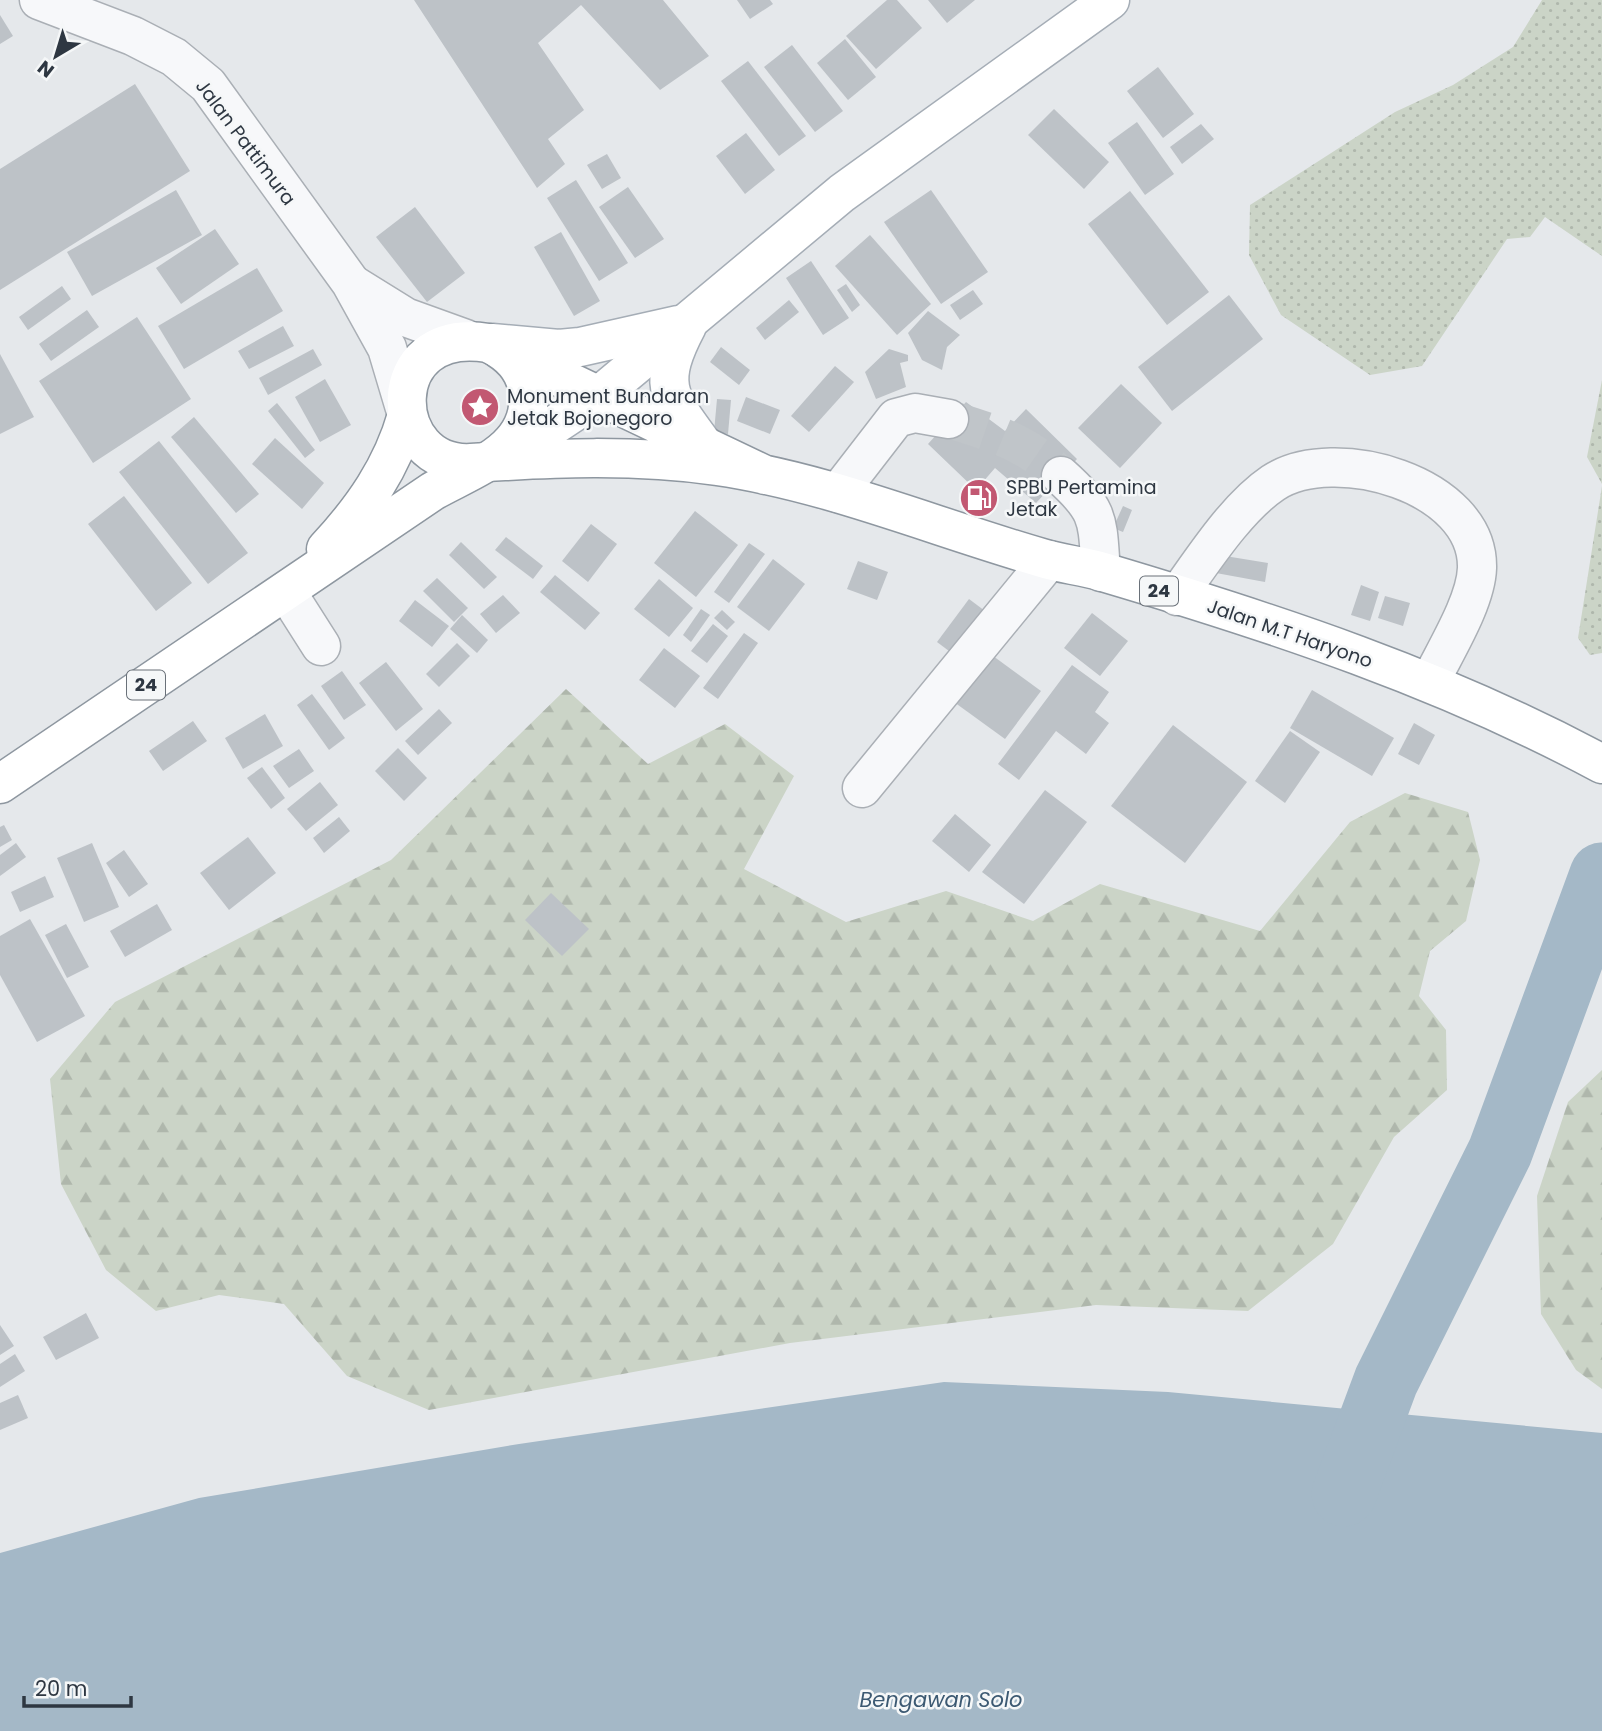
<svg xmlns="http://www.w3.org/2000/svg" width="1602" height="1731" viewBox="0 0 1602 1731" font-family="Poppins,sans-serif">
  <defs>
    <pattern id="grass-dots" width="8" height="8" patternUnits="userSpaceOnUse" patternTransform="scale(1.75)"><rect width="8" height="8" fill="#cbd4c7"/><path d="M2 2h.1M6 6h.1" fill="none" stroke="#afb7ac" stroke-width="1.8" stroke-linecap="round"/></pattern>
    <pattern id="forest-firs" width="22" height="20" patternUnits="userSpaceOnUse" patternTransform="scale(1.75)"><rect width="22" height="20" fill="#cbd4c7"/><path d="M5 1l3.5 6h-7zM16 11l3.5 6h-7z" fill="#afb7ac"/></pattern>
  </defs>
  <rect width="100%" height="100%" fill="#e5e8eb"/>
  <g fill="url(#grass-dots)">
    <path d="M1542,0H1602V256L1545,217L1530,237L1507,239L1422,366L1370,375L1281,315L1249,255L1250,205L1395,112L1453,85L1513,47Z"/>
    <path d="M1602,380V484L1587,457Z"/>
    <path d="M1602,486V653L1590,655L1578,638Z"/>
  </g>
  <g fill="url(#forest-firs)">
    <path d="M566,689L648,764L725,724L794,776L744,869L846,922L946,891L1033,921L1100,884L1260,931L1350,822L1405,793L1468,812L1480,860L1466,921L1430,951L1419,996L1446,1030L1447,1090L1394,1137L1333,1244L1248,1311L1096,1305L790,1343L429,1410L347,1376L284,1304L219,1295L156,1311L106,1270L61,1184L50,1079L115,1002L391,860Z"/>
    <path d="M1602,1070V1389L1576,1370L1541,1314L1537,1196L1568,1102Z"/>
  </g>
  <path fill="#a4b8c7" d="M944,1382L1168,1392L1602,1433V1731H0V1553L199,1498L519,1444Z"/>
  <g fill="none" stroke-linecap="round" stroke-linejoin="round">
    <path stroke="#a4b8c7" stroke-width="65" d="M1344,1494L1386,1381L1500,1152L1602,875"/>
  </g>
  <g fill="#bdc2c7">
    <path d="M414,0H663L709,56L660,90L581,5L538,43L584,110L548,139L565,164L537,188Z"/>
    <path d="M737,0H770L773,4L750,19Z"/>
    <path d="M887,0H897L922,28L876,69L846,36Z"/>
    <path d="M928,0H975L947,23Z"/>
    <path d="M0,15L13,36L0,44Z"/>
    <path d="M845,39L876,77L848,100L817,63Z"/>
    <path d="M792,45L843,111L815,132L764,67Z"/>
    <path d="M748,61L806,136L779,156L721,81Z"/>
    <path d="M1158,67L1194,114L1163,138L1127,91Z"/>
    <path d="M135,84L190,171L0,290V169Z"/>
    <path d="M1054,109L1109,162L1084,189L1028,135Z"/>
    <path d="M1137,122L1174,174L1145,195L1108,143Z"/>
    <path d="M1201,124L1214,139L1182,164L1170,147Z"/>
    <path d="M746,133L775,170L745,194L716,156Z"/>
    <path d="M607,154L621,178L602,189L587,165Z"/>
    <path d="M576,180L628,263L599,281L547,198Z"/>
    <path d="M628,187L664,239L635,258L599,207Z"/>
    <path d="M176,190L202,235L92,296L67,252Z"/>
    <path d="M931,190L988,272L941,304L884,222Z"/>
    <path d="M1130,191L1209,292L1167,325L1088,224Z"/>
    <path d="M415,207L465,273L427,302L376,237Z"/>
    <path d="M215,229L239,264L181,304L156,268Z"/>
    <path d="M561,232L600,301L574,316L534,247Z"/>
    <path d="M870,235L931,304L897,335L835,266Z"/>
    <path d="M811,261L849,318L823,335L786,278Z"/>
    <path d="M257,268L283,311L184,369L158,326Z"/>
    <path d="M846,284L860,305L852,312L837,290Z"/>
    <path d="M62,286L71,299L28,330L19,317Z"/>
    <path d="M973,290L983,304L960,320L950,305Z"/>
    <path d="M1229,295L1263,339L1172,411L1138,367Z"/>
    <path d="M789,300L799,312L765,340L756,328Z"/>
    <path d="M87,310L99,327L51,361L39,344Z"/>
    <path d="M928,311L960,335L947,347L942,370L922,360L908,333Z"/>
    <path d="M137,317L191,399L93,463L39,381Z"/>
    <path d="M283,326L294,346L249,369L238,351Z"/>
    <path d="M721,347L750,370L739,385L710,362Z"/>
    <path d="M313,349L322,365L268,395L259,378Z"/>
    <path d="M889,349L908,355V361L900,363L906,387L876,399L865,372Z"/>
    <path d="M0,354L34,417L0,434Z"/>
    <path d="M835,366L854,382L809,432L791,416Z"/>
    <path d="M325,379L351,425L320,442L295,397Z"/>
    <path d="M1121,384L1162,423L1120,468L1078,428Z"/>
    <path d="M746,397L780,410L770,434L737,421Z"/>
    <path d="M717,399L731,400L728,434L714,432Z"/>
    <path d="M966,402L1005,431L1026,409L1077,459L1036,503L995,468L976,490L928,444Z"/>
    <path d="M277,403L315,450L305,458L268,411Z"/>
    <path d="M194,417L259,494L236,513L171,437Z"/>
    <path d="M275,438L324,483L302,509L252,464Z"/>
    <path d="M159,441L248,553L208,584L119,472Z"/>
    <path d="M124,496L192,583L156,611L88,524Z"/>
    <path d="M1123,506L1132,510L1123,532L1113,528Z"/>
    <path d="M695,511L738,545L696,597L654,563Z"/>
    <path d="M591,524L617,544L588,582L562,561Z"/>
    <path d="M506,537L543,566L533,579L495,550Z"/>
    <path d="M461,542L497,577L484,589L449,555Z"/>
    <path d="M749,543L765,554L729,603L714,592Z"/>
    <path d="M1219,555L1268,563L1265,582L1216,573Z"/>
    <path d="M773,559L805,584L769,631L737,607Z"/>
    <path d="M858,561L888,572L877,600L847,589Z"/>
    <path d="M555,575L600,613L585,630L540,592Z"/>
    <path d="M437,578L468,608L454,622L423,591Z"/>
    <path d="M659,579L693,608L669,637L634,609Z"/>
    <path d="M1361,585L1379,592L1370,621L1351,615Z"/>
    <path d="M503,595L520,613L496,633L480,614Z"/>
    <path d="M1385,596L1410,603L1403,626L1378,618Z"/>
    <path d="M969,599L989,614L957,657L937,642Z"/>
    <path d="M415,600L449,626L432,647L399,621Z"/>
    <path d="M701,609L710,615L691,642L683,635Z"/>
    <path d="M722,610L735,622L727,630L714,618Z"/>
    <path d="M1092,613L1128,641L1100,676L1064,648Z"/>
    <path d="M462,615L488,640L477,653L450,629Z"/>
    <path d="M713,624L728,636L707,663L691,651Z"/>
    <path d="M744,633L758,643L718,699L703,688Z"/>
    <path d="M457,643L470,656L439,687L426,674Z"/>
    <path d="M664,648L700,676L675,708L639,680Z"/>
    <path d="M989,653L1041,691L1005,739L954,702Z"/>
    <path d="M386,662L423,709L396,731L359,683Z"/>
    <path d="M1072,665L1109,692L1095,712L1109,723L1086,754L1056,731L1019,780L998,764Z"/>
    <path d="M342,671L366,705L344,720L321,686Z"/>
    <path d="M1312,690L1394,738L1372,776L1290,728Z"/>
    <path d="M312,694L345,738L329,750L297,705Z"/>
    <path d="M439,709L452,723L418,755L405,741Z"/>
    <path d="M265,714L283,746L243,769L225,738Z"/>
    <path d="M193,721L207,741L163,771L149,751Z"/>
    <path d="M1414,723L1435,735L1419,765L1398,754Z"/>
    <path d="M1173,725L1247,782L1185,863L1111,806Z"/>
    <path d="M1290,731L1320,752L1285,803L1255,781Z"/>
    <path d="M398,748L427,778L404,801L375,771Z"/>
    <path d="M299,749L314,771L289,788L273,766Z"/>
    <path d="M262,767L285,798L271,809L247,778Z"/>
    <path d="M320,782L338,805L306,831L287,809Z"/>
    <path d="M1045,790L1087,822L1024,904L982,872Z"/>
    <path d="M955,814L991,845L969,872L932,841Z"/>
    <path d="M339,817L350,831L324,853L313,838Z"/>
    <path d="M4,825L12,840L0,847V827Z"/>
    <path d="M248,837L276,873L229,910L200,873Z"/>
    <path d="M16,843L26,857L0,876V855Z"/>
    <path d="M92,843L119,907L84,922L57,858Z"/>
    <path d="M124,850L148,884L129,897L106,863Z"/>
    <path d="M45,876L54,897L20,912L11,892Z"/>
    <path d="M551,893L589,929L562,956L525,920Z"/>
    <path d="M157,904L172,930L125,957L110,931Z"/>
    <path d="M30,919L85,1016L37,1042L0,975V936Z"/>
    <path d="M66,924L89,967L67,978L45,935Z"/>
    <path d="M86,1313L99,1338L56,1360L43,1337Z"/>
    <path d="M0,1325L14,1346L0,1355Z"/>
    <path d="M15,1354L25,1371L0,1387V1364Z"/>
    <path d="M18,1395L28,1418L0,1430V1403Z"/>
  </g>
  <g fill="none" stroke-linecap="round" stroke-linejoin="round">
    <path stroke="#c0c5c9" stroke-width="38" stroke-dasharray="38 19" stroke-linecap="butt" d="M949,419C996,434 1025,441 1061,476"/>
    <g stroke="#aaafb5" stroke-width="41">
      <g id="minor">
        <path d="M39,0L133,36L174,57L208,85L351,283L387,348L407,415"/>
        <path d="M355,286L405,317L466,339"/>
        <path d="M1061,476C1101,512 1097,520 1101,572"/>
        <path d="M838,493L896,418L915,413L949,419"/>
        <path d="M286,591L321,646"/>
        <path d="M1177,596C1203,560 1236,508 1273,483C1334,443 1479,484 1477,568C1476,602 1445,651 1430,682"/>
        <path d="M862,788L1049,560"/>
      </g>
    </g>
    <g stroke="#a5adb6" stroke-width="41">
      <g id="major">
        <path d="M687,326C656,385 668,397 705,447"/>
        <path d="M492,343L559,349L580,347L678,325"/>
        <path d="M508,449L544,432L601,394L842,193L1110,0"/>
      </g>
    </g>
    <g stroke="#8e97a0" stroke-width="41">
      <g id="highway">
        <path d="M765,475L488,343C379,325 386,468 471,463C553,458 634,454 717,466C828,482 934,527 1042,558C1062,564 1083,566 1103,572C1275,623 1444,679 1602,764"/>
        <path d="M326,549C363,509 392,468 407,415"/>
        <path d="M0,784L433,491C474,468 534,449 528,393C526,374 515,359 499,349"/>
      </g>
    </g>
    <use href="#minor" stroke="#f7f8fa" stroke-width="38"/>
    <use href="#major" stroke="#fff" stroke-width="38"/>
    <use href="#highway" stroke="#fff" stroke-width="38"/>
  </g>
  <defs>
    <g id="sight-disc" transform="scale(2.0125)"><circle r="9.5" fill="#c25872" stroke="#f5f7f8"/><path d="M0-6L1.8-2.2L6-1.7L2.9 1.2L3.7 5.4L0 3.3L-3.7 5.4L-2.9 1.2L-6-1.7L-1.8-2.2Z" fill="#fff"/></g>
    <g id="fuel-disc" transform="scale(2.0125)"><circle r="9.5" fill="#c25872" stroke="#f5f7f8"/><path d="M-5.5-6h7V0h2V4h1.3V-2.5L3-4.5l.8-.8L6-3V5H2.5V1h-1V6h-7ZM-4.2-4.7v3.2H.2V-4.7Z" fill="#fff"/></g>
  </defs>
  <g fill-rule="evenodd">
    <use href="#sight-disc" x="480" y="407"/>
    <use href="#fuel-disc" x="979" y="498"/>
  </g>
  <g text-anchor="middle" stroke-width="5" stroke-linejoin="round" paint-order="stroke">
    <g fill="#f5f7f8" stroke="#6a7179" stroke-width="2">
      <rect x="1140" y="576.5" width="38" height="29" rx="5"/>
      <rect x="127" y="670.5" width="38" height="29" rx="5"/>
    </g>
    <g font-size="18" font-weight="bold" fill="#2e3742">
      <text x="1159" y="597">24</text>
      <text x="146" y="691">24</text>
    </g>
    <g font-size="19" fill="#2e3742" stroke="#f5f7f8">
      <text transform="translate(246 142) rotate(53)" y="7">Jalan Pattimura</text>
      <text transform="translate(1290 633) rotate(19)" y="7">Jalan M.T Haryono</text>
    </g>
    <g font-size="19" fill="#2e3742" stroke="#f5f7f8" text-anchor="start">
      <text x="507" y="403">Monument Bundaran<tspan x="507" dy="22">Jetak Bojonegoro</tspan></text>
      <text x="1006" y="494">SPBU Pertamina<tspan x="1006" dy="22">Jetak</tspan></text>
    </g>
    <g font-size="21" font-style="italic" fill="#3c5972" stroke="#f5f7f8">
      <text x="941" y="1707">Bengawan Solo</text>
    </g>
  </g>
  <g transform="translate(56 56) rotate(218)" stroke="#f5f7f8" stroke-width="5" paint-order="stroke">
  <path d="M0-5L12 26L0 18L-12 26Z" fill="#2e3742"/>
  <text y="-10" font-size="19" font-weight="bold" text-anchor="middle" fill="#2e3742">N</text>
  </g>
  <path d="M24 1696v10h107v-10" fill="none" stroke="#2e3742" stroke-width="3.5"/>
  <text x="35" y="1696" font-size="21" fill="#2e3742" stroke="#f5f7f8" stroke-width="5" paint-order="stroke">20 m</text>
</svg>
